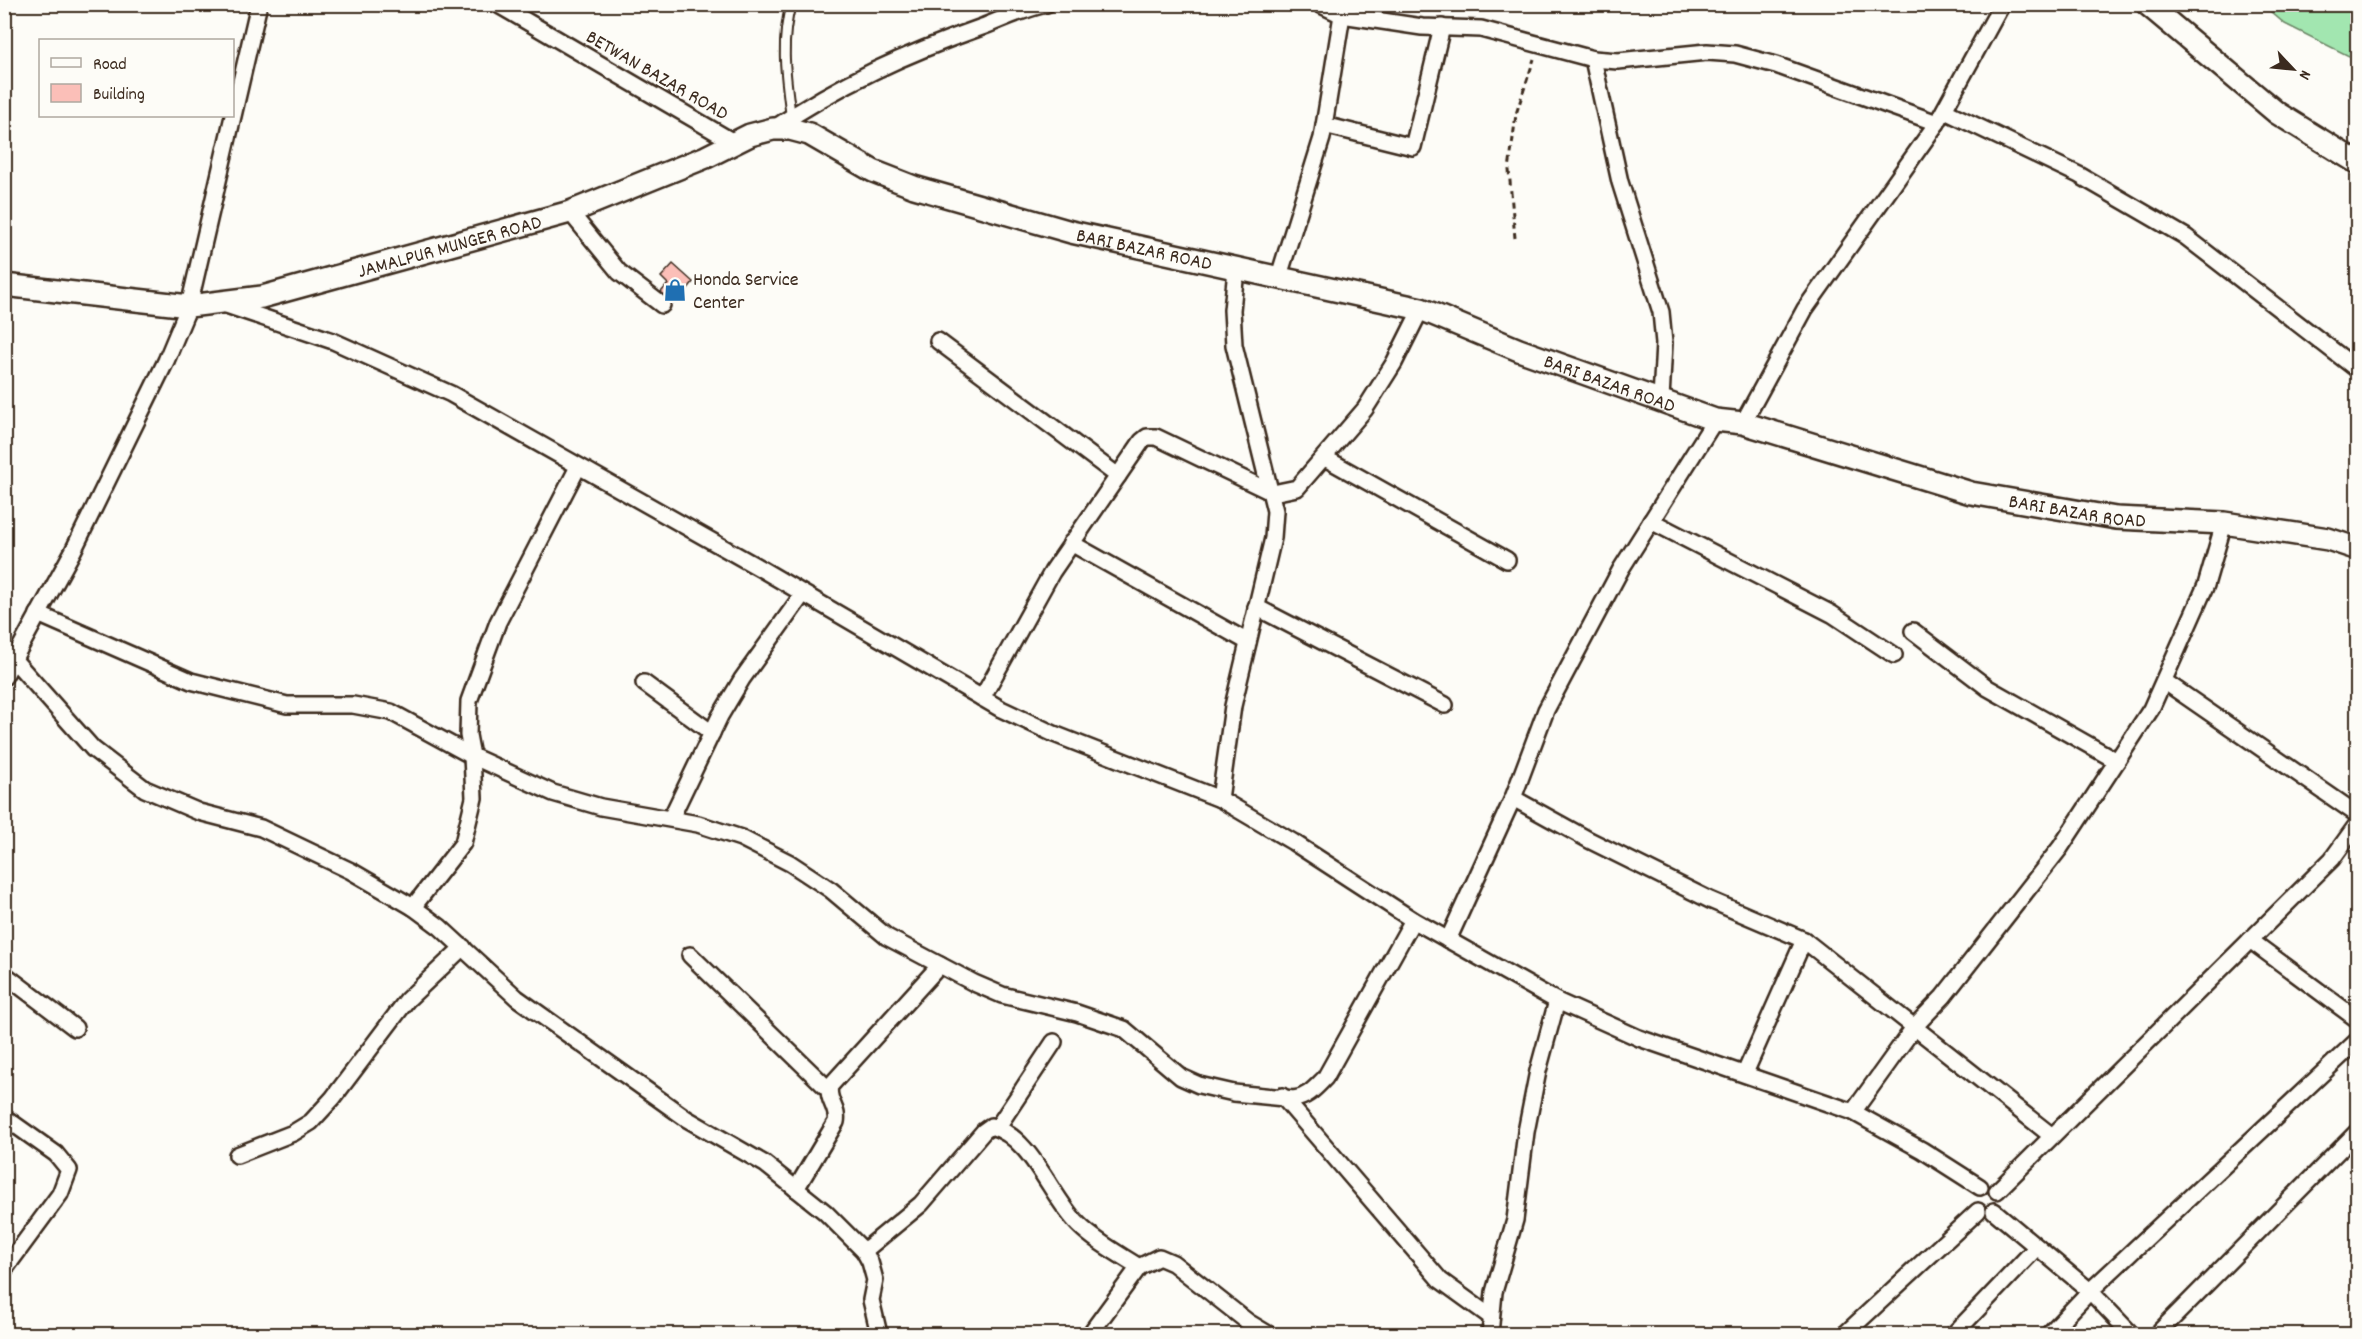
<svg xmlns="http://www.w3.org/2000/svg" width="2362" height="1339" viewBox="0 0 2362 1339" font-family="Dekko,sans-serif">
  <rect width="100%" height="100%" fill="#fdfcf7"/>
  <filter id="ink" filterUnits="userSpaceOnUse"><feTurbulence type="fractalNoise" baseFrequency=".0167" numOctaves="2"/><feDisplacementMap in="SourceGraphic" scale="12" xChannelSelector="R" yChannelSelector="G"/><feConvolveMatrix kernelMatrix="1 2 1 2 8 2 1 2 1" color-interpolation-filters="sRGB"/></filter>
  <g filter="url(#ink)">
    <path fill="#a2e6b0" stroke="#6e8867" stroke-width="1.5" d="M2263,5H2357V60L2285,24Z"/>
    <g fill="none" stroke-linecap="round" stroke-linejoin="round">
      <path stroke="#678695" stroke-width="5" d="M2348,4L2358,8"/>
    </g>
    <path fill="#fbbfb8" stroke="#3b2a1e" stroke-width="1.5" d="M673,264L693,282L681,298L671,304L661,292L668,284L661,277Z"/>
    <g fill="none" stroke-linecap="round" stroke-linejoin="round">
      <g stroke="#3b2a1e" stroke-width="12">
        <path id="lane" d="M791,117C786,77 780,43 791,4"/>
      </g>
      <g stroke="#3b2a1e" stroke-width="20">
        <g id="street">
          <path d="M497,4L735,143"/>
          <path d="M1319,4L1342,15L1422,27L1481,29L1593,59L1618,61L1707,52L1735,54L1776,65L1937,123"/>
          <path d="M1593,59L1620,182L1661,312L1664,343L1661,399"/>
          <path d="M1945,111L2079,175L2186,237L2358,370"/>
          <path d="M1324,125L1413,147L1442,27"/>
          <path d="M773,129C841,83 905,54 982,27C1003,19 1025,8 1047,4"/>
          <path d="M570,212L619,272L662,305"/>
          <path d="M1279,276L1322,138L1342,15"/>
          <path d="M226,305L333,341L451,394L763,570L1001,709L1054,734L1220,799L1293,842L1413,920L1557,1001L1639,1038L1853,1112L1922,1150L1980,1187"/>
          <path d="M938,341L1118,476"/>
          <path d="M1743,423L1805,309L1937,123L2002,4"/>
          <path d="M1325,458L1507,560"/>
          <path d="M1651,521L1832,614L1894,655"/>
          <path d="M1071,543L1248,642"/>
          <path d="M1256,607L1445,705"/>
          <path d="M38,614L191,681L287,705H353L391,712L472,756L553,793L601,807L698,824L741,838L790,863L831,890L887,937L974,983L1002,995L1077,1013L1124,1029L1181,1077L1199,1085L1234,1093L1294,1099C1308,1097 1315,1088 1325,1078L1413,920"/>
          <path d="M1913,631L1988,688L2117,761"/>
          <path d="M4,654L14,660L93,749L145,789L199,812L261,828L351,871L413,907L440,927L517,998L687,1119L765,1164L825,1212L864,1251L870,1262L875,1280L871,1300L879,1334"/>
          <path d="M4,677L73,551L166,361L189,306L259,4"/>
          <path d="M2164,681L2358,815"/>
          <path d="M644,683L712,733"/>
          <path d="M982,698L1052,572L1142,441L1147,437H1156L1273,493L1297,488L1365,409L1394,363L1421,309"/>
          <path d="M1513,798L1589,840L1710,900L1804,940L2052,1136"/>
          <path d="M1220,799L1233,706L1273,538L1275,511L1234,345L1232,310L1236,270"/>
          <path d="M671,818L720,716L742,679L803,594"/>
          <path d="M413,907L463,843L474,798L472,756L468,735L469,701L498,622L578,467"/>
          <path d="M1448,940L1513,798L1546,710L1621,569L1715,420"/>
          <path d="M2250,940L2358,1020"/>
          <path d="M690,955L828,1089"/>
          <path d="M4,974L75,1028"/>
          <path d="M1745,1073L1804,940"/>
          <path d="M1282,1096L1440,1280L1491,1317"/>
          <path d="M1853,1112L1915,1026L1943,997L2060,848L2151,709L2206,585L2224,523"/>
          <path d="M4,1117L56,1154L69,1170L60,1194L4,1270"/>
          <path d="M997,1128L1054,1042"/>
          <path d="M237,1155L293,1133L311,1122L333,1098L407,1000L463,947"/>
          <path d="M796,1189L836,1122C839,1108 826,1100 830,1086L940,965"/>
          <path d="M1997,1191L2332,859L2358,823"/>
          <path d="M1994,1211L2090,1291L2131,1334"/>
          <path d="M864,1251L921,1204L984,1131L991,1126C1032,1137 1051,1198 1079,1225C1096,1242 1119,1254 1139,1267"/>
          <path d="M1090,1334L1139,1267L1159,1257L1173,1263L1248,1322L1268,1334"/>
          <path d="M1490,1334L1494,1292L1515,1220L1526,1132L1538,1071L1557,1001"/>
          <path d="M1845,1334L1978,1211"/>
          <path d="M1954,1334L2037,1247"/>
          <path d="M2049,1334L2090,1291L2358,1040"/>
          <path d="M2157,1334L2358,1131"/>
        </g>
      </g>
      <g stroke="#3b2a1e" stroke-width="26">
        <g id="secondary">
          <path d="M2147,4L2277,113L2358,163"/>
          <path id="s1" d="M4,285L189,306L262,297L570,212L706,157L750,135L773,129H790L809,134L873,171L914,187L1071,232L1421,309L1519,350L1715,420L1743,423L1971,493L2116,518L2224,523L2328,539L2358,549"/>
        </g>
      </g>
      <path stroke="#3b2a1e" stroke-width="3" stroke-dasharray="6 4.5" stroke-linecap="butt" d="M1515,238L1509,170L1516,114L1534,59"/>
      <use href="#lane" stroke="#fdfcf7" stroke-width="8"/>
      <use href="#street" stroke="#fdfcf7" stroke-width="15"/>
      <use href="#secondary" stroke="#fdfcf7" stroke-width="21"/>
    </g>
  </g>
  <defs>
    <g id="shop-bare" transform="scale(1.8)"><path d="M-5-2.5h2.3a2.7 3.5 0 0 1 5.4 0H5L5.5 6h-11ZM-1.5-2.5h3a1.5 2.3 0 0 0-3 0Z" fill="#1f6fb2" stroke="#fdfcf7" stroke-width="2.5" paint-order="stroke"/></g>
  </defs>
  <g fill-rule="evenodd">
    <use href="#shop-bare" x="675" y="290"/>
  </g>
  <g text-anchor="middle" stroke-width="4.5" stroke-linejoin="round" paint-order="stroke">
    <g font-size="20" fill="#3b2a1e" stroke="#fdfcf7">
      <text transform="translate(658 74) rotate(30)" y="7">BETWAN BAZAR ROAD</text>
      <text dy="7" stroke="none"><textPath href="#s1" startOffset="454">JAMALPUR MUNGER ROAD</textPath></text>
      <text dy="7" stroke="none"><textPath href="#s1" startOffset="1192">BARI BAZAR ROAD</textPath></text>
      <text dy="7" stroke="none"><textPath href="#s1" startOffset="1678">BARI BAZAR ROAD</textPath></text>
      <text dy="7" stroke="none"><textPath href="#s1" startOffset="2164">BARI BAZAR ROAD</textPath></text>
    </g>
    <g font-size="20" fill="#3b2a1e" stroke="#fdfcf7" text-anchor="start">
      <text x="693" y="285">Honda Service<tspan x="693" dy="23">Center</tspan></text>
    </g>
  </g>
  <rect width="2362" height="1339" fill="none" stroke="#fdfcf7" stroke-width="24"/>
  <rect x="12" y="12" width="2338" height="1315" fill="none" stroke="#3b2a1e" stroke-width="2" filter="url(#ink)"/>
  <rect x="39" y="39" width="195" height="78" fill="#fdfcf7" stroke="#afa8a0" stroke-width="1.5"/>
  <rect x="51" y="58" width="30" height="9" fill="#fdfcf7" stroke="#afa8a0" stroke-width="1.5"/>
  <text x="93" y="69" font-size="18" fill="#3b2a1e">Road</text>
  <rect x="51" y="84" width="30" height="18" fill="#fbbfb8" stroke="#afa8a0" stroke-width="1.5"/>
  <text x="93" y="99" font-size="18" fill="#3b2a1e">Building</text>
  <g transform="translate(2293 69) rotate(116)" stroke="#fdfcf7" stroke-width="4.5" paint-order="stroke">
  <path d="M0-4.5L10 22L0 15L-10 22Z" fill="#3b2a1e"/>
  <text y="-9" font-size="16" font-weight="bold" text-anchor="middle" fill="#3b2a1e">N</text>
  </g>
</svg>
